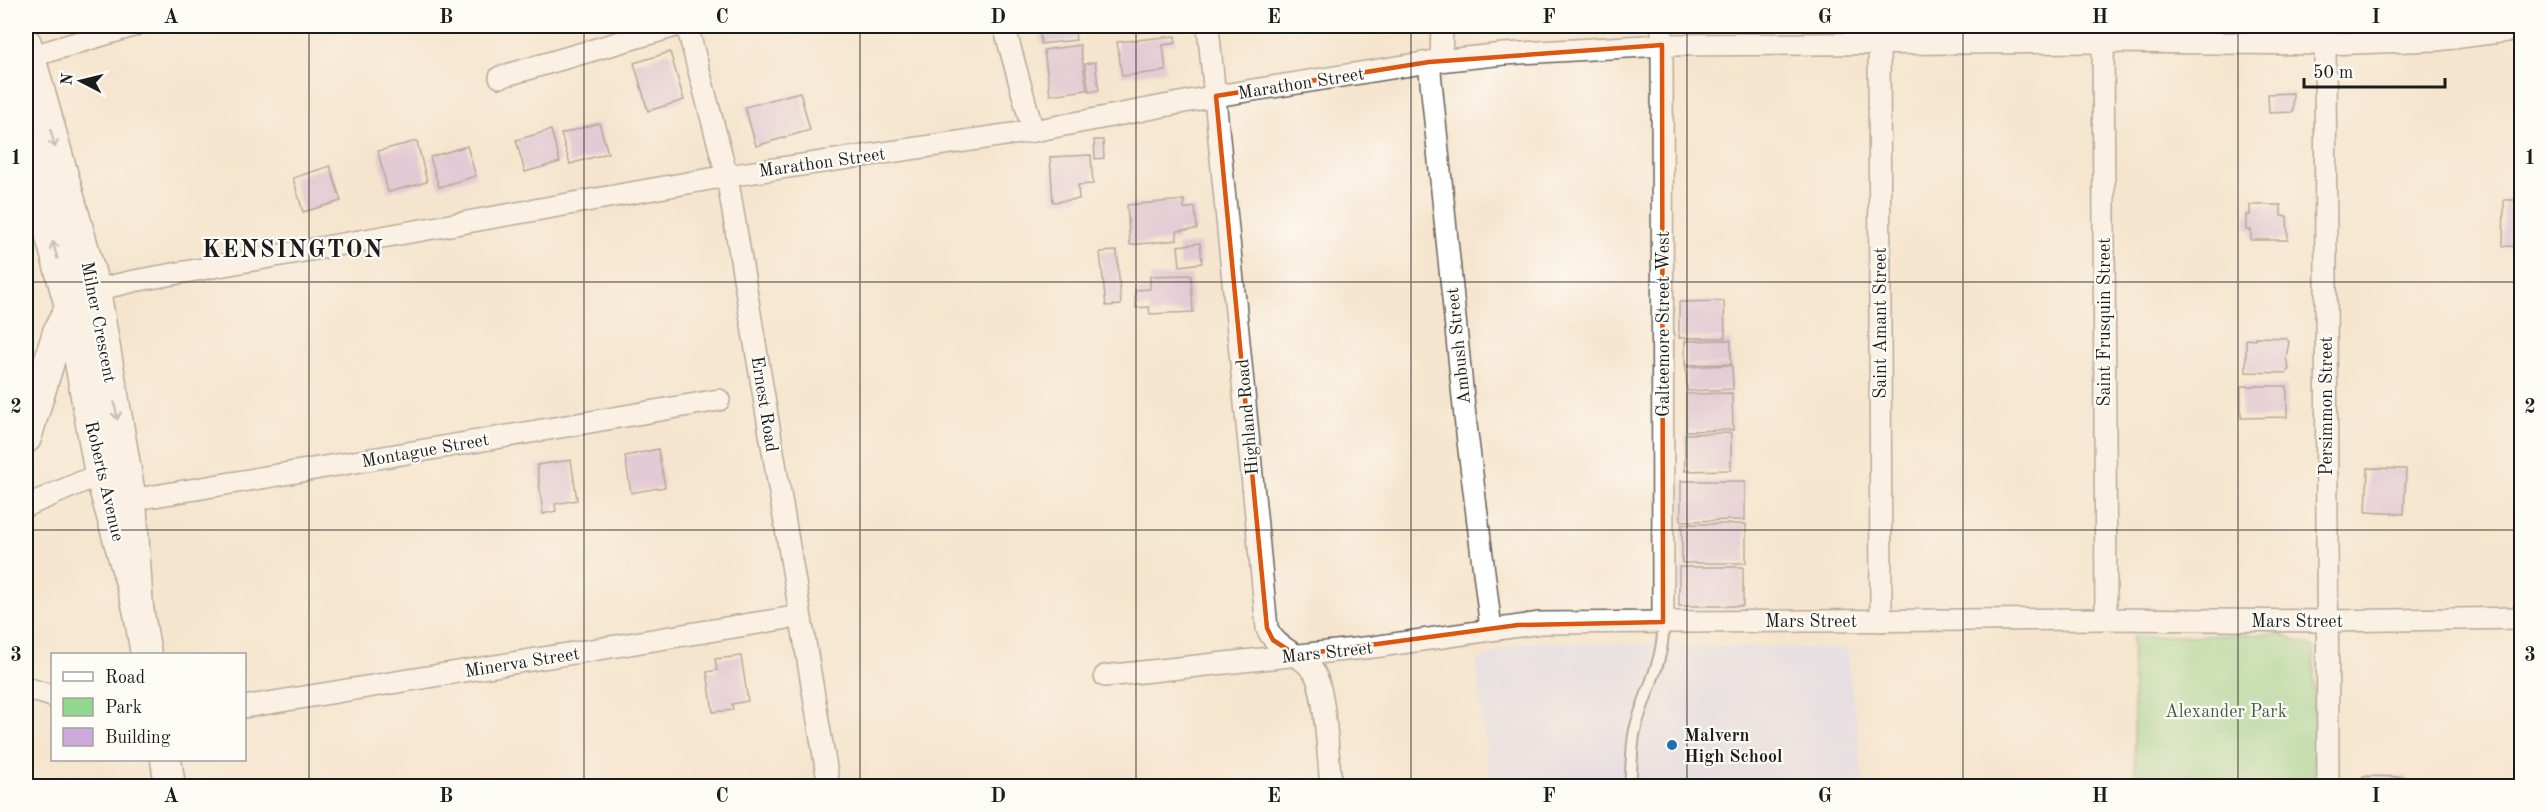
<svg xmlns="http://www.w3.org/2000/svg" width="2547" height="812" viewBox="0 0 2547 812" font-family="'Old Standard TT',serif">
  <rect width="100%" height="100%" fill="#fdfcf7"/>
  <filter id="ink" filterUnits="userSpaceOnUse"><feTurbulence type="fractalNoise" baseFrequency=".0167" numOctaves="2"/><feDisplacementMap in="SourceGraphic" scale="12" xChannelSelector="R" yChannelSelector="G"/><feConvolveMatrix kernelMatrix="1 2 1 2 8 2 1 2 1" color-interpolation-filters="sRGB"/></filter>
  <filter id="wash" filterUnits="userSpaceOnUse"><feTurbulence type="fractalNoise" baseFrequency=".008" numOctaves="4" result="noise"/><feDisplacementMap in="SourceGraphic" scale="24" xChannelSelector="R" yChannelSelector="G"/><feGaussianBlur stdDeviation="1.35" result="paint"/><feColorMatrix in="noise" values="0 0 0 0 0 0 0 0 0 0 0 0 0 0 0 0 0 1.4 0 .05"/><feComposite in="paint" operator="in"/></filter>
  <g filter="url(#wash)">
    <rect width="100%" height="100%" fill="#f6e5ce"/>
    <path fill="#d6d8f9" d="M1523,642L1847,649L1864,786H1490L1476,660Z"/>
    <g fill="#92d68f" stroke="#577956" stroke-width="1.5">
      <path d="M26,240L36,275L26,317Z"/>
      <path d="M2282,634L2314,648V786H2135L2132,637Z"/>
    </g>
    <g id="blocks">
      <g fill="#cea9dc">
        <path d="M1039,26H1074L1076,40L1041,44Z"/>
        <path d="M1132,26H1169V27L1133,32Z"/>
        <path d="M1175,36L1176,43L1163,45L1166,71L1122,76L1117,42Z"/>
        <path d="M1080,45L1087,90L1050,95L1044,50Z"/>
        <path d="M670,52L684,100L648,111L634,63Z"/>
        <path d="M1095,62L1099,90L1089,92L1085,64Z"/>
        <path d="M800,92L810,130L756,146L745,107Z"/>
        <path d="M2293,93V112L2269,113L2268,94Z"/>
        <path d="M599,123L608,153L570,164L561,134Z"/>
        <path d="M551,130L560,162L525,172L516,140Z"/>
        <path d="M1094,140H1103L1104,158L1095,159Z"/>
        <path d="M417,141L427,182L388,192L378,151Z"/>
        <path d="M467,146L476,176L439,187L430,157Z"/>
        <path d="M1091,155L1093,184L1078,185L1079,199L1053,202L1050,157Z"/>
        <path d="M330,166L341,201L303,212L293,178Z"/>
        <path d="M1184,200V209L1195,207L1197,229L1177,231V240L1130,245L1127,205Z"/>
        <path d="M2504,200H2522V247L2503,246Z"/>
        <path d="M2250,205H2281V216H2287L2288,240H2251V230H2246V215H2250Z"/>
        <path d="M1200,243L1202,263L1180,266L1178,246Z"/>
        <path d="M1117,251L1121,305L1106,306L1100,252Z"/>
        <path d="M1191,275L1193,312L1150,314L1149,307L1136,308L1135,290L1150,289V276Z"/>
        <path d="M1724,301L1725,338H1679V302Z"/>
        <path d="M2255,337L2286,338L2289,342L2286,358L2289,369L2286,373L2246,372V339L2255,340Z"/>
        <path d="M1731,340V364L1685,365V341Z"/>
        <path d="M1732,365L1733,389L1687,391L1686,367Z"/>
        <path d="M2241,386H2287V417L2241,418Z"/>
        <path d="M1732,393L1733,430L1686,431V394Z"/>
        <path d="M1731,433V470L1685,471V434Z"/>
        <path d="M658,449L665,487L631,493L625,456Z"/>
        <path d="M571,460L577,500L555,504L556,511L543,514L537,465Z"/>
        <path d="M2368,468L2406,469L2404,514L2366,512Z"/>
        <path d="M1681,481H1745V520L1681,521Z"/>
        <rect x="1682" y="524" width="64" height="39"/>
        <rect x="1679" y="567" width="64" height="39"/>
        <path d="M741,656L748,701L732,704L733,710L713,712L707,672L717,670L715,659Z"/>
        <path d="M2363,776L2407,777V786H2363Z"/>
      </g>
    </g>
  </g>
  <g filter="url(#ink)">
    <use href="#blocks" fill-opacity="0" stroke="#68625a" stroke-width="1.5"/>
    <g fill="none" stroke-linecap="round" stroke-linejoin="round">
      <g stroke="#68625a" stroke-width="14">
        <path id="service" d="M1630,786C1632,768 1631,748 1635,730C1644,693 1665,662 1663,622"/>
      </g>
      <g stroke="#68625a" stroke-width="24">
        <g id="minor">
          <path d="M687,26L727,176L829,786"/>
          <path d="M1004,26L1033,131"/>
          <path d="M1208,26L1267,628C1274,648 1302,654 1314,672C1326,691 1328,761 1331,786"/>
          <path d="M1662,26L1663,622"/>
          <path d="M1879,26L1881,621"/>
          <path d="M2103,26L2106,619"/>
          <path d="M2325,26L2328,786"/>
          <path d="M26,58L133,26"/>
          <path d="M1441,61L1442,26"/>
          <path d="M1429,62L1465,417L1491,629"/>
          <path d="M500,77L676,26"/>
          <path d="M95,290L134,281L727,176L1033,131L1216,96L1429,62L1504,54L1662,45L2103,42L2326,44L2437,40L2522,29"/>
          <path d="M131,500L719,400"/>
          <path d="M26,506L100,474"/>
          <path d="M1105,676L1373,647L1540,623L2106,619L2327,621L2522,618"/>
          <path d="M26,688L52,696"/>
          <path d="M244,707L800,616"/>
        </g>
      </g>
      <g stroke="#68625a" stroke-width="33">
        <g id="secondary">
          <path d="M26,43L95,290L131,500L138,608"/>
          <path d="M26,146L70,306L100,474L138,608L146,654"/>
          <path d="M26,438L58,332L72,305"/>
          <path d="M166,760L170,786"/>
        </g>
      </g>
      <use href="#service" stroke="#fff" stroke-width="10"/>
      <use href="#minor" stroke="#fff" stroke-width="21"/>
      <use href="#secondary" stroke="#fff" stroke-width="30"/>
    </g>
    <defs><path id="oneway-shaft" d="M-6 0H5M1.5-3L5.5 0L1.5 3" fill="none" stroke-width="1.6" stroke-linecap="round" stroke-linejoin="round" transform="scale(1.5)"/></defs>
    <g stroke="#999">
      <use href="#oneway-shaft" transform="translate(53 139) rotate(75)"/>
      <use href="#oneway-shaft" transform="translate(55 250) rotate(-106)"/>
      <use href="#oneway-shaft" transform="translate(116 411) rotate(80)"/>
    </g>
  </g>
  <path d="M0 0H2547V812H0ZM1662,45L1663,622L1518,625L1296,655L1273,640L1267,628L1216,96L1429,62Z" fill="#f6e5ce" fill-opacity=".55" fill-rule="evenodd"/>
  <path fill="none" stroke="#de560d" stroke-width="4.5" stroke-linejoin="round" d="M1662,45L1663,622L1518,625L1296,655L1273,640L1267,628L1216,96L1429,62Z"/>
  <path fill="none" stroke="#1c1c1c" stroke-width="1.5" stroke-opacity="0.55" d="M309,26V786M584,26V786M860,26V786M1136,26V786M1411,26V786M1687,26V786M1963,26V786M2238,26V786M26,282H2522M26,530H2522"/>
  <circle fill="#1f6fb2" stroke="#fdfcf7" stroke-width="2" cx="1672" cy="745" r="6"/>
  <g text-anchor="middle" stroke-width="4.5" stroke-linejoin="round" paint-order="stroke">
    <g font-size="18" fill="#1c1c1c" stroke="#fdfcf7">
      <text transform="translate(1301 83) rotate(-9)" y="6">Marathon Street</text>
      <text transform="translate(822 162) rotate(-8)" y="6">Marathon Street</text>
      <text transform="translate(99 322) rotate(79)" y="6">Milner Crescent</text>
      <text transform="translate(2104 322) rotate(-90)" y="6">Saint Frusquin Street</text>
      <text transform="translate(1880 323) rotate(-90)" y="6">Saint Amant Street</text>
      <text transform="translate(1663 324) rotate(-90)" y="6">Galteemore Street West</text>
      <text transform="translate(1458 346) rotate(-96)" y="6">Ambush Street</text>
      <text transform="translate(765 404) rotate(81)" y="6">Ernest Road</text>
      <text transform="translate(2326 406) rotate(-90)" y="6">Persimmon Street</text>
      <text transform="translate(1247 417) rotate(-95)" y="6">Highland Road</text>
      <text transform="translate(425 450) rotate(-10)" y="6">Montague Street</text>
      <text transform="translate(105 481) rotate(77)" y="6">Roberts Avenue</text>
      <text x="1811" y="627">Mars Street</text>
      <text x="2297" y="627">Mars Street</text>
      <text transform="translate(1327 652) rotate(-6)" y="6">Mars Street</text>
      <text transform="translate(522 662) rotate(-9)" y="6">Minerva Street</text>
    </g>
    <g font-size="18" fill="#455d44" stroke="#fdfcf7">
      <text x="2226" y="717">Alexander Park</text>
    </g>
    <g font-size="18" font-weight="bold" fill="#1c1c1c" stroke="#fdfcf7" text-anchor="start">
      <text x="1684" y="741">Malvern<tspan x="1684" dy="21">High School</tspan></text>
    </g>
    <g font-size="24" font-weight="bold" letter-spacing="1.5" fill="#1c1c1c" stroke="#fdfcf7">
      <text x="293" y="257">KENSINGTON</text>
    </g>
  </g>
  <rect width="2547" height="812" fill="none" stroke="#fdfcf7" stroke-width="66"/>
  <rect x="51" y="653" width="195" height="108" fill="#fdfcf7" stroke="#a3a29f" stroke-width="1.5"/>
  <rect x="63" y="672" width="30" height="9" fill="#ffffff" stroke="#a3a29f" stroke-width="1.5"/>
  <text x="105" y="683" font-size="18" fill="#1c1c1c">Road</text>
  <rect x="63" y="698" width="30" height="18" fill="#92d68f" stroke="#a3a29f" stroke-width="1.5"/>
  <text x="105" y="713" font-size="18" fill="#1c1c1c">Park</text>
  <rect x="63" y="728" width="30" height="18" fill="#cea9dc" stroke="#a3a29f" stroke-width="1.5"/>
  <text x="105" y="743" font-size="18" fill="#1c1c1c">Building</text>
  <g transform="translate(81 81) rotate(277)" stroke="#fdfcf7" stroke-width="4.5" paint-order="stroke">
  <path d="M0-4.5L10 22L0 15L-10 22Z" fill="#1c1c1c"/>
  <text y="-9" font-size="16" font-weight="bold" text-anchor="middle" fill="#1c1c1c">N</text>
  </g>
  <path d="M2304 78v9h141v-9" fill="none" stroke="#1c1c1c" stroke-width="3"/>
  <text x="2313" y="78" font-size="18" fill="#1c1c1c" stroke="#fdfcf7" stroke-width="4.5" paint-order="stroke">50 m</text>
  <rect x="33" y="33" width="2481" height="746" fill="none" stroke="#1c1c1c" stroke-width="2"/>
  <g font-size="20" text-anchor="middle" font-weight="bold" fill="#1c1c1c">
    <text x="171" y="23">A</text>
    <text x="446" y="23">B</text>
    <text x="722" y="23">C</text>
    <text x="998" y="23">D</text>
    <text x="1274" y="23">E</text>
    <text x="1549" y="23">F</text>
    <text x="1825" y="23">G</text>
    <text x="2100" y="23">H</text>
    <text x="2376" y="23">I</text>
    <text x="16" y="164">1</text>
    <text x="2530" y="164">1</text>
    <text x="16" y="413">2</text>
    <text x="2530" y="413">2</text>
    <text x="16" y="661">3</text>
    <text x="2530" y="661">3</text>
    <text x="171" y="802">A</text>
    <text x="446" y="802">B</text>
    <text x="722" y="802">C</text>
    <text x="998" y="802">D</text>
    <text x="1274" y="802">E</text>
    <text x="1549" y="802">F</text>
    <text x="1825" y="802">G</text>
    <text x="2100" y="802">H</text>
    <text x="2376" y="802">I</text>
  </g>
</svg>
